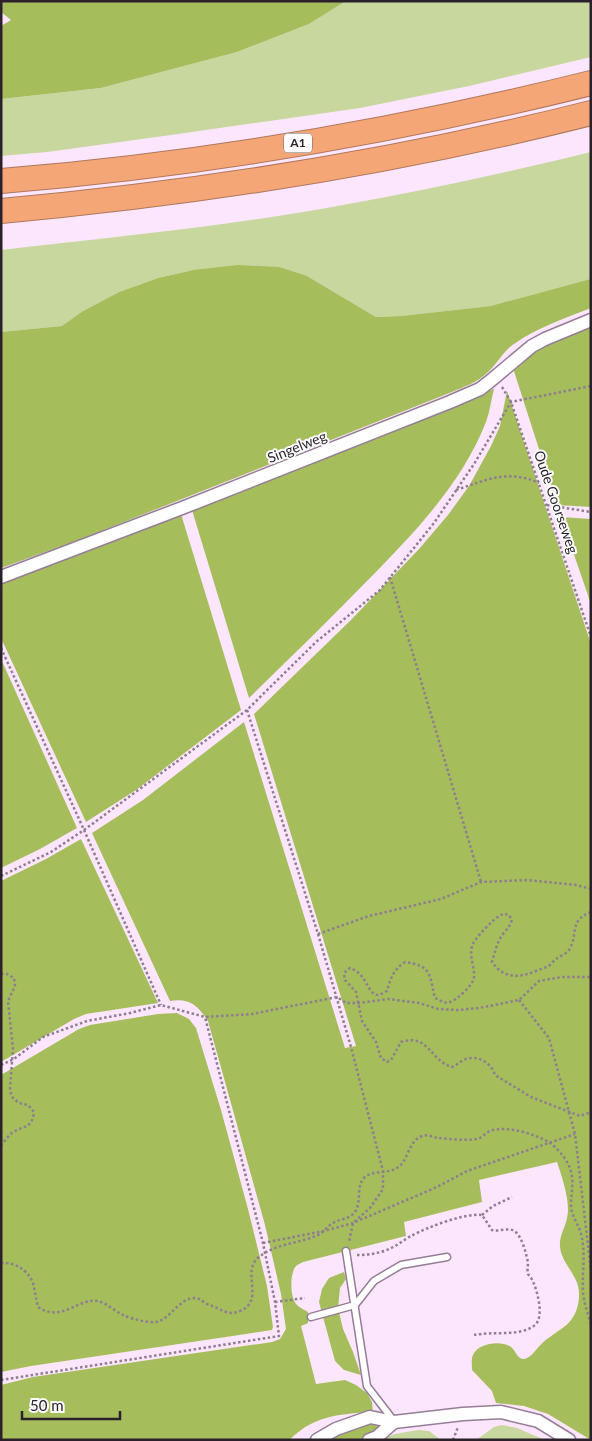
<svg xmlns="http://www.w3.org/2000/svg" width="592" height="1441" viewBox="0 0 592 1441" font-family="Lato,sans-serif">
  <rect width="100%" height="100%" fill="#fce6fd"/>
  <g fill="#c8d79e">
    <path d="M346,1H591V57L469,86L360,108L171,135L47,152L1,156V99L101,88L237,52L309,24Z"/>
    <path d="M591,152V288L518,303L401,316L376,317L307,276L193,270L158,278L119,292L83,311L63,326L1,332V250C115,237 230,226 343,205C426,190 509,172 591,152Z"/>
    <path d="M502,1425L517,1428L545,1440H476L494,1427Z"/>
    <path d="M418,1430L429,1431L441,1440H378L395,1434Z"/>
  </g>
  <g fill="#a6bd5c">
    <path d="M1,1H264L265,2L346,1L309,24L237,52L101,88L1,99V26L11,20L1,12Z"/>
    <path d="M238,265L279,267L307,276L376,317L401,316L491,306L591,279V308C566,318 536,328 514,344C503,351 498,363 488,372C478,382 464,387 452,392L81,539L1,568V332L62,326L83,311L119,292L158,278L193,270Z"/>
    <path d="M591,324V507L557,505L512,365L533,349Z"/>
    <path d="M494,389C491,400 490,411 486,422C462,483 416,531 371,577C331,618 290,658 249,698L192,510Z"/>
    <path d="M507,391L591,644V1440L548,1414L524,1406L496,1403L492,1391L472,1370C472,1365 471,1359 473,1355C478,1343 501,1340 511,1347C516,1351 517,1359 524,1359C530,1358 533,1353 536,1350C540,1345 545,1340 550,1337C557,1331 565,1328 571,1320C576,1314 579,1304 579,1296C580,1275 562,1266 560,1247C559,1236 565,1228 567,1218C571,1203 562,1177 557,1162L479,1180L482,1202L404,1222L406,1236L303,1262C299,1264 296,1265 294,1269C290,1278 290,1298 297,1305C300,1308 305,1310 308,1312V1323L301,1326L316,1384L345,1380L356,1385L367,1393L372,1402L373,1412C354,1413 333,1414 315,1422C305,1426 297,1433 289,1440H1V1385L33,1377L272,1342L280,1339L286,1329L281,1294L265,1225L208,1021C197,1005 190,998 170,1001L92,833L143,800L244,722L345,1048L356,1046L254,714L351,620L419,549L448,515L469,486L491,446L500,426Z"/>
    <path d="M181,514L241,710L136,790L86,822L1,638V583Z"/>
    <path d="M561,517L591,519V604Z"/>
    <path d="M1,659L77,828L40,849L1,868Z"/>
    <path d="M81,839L158,1003L86,1014L74,1019L1,1062V881L46,859Z"/>
    <path d="M177,1013L189,1019L196,1028L221,1110L248,1209L267,1286L273,1327L272,1330L31,1366L1,1372V1075L79,1029L90,1025L158,1014Z"/>
    <path d="M344,1272L346,1279L340,1288L338,1308L343,1329L353,1352L361,1375L344,1370L335,1361L319,1302L322,1289L329,1278Z"/>
    <path d="M363,1422L377,1424L379,1428L377,1433L358,1440H327Z"/>
  </g>
  <g fill="none" stroke-linecap="round" stroke-linejoin="round">
    <g stroke="#967d97" stroke-width="9">
      <g id="lane">
        <path d="M346,1251L367,1386L394,1421"/>
        <path d="M311,1317L355,1305L374,1281L401,1265L447,1257"/>
      </g>
    </g>
    <g stroke="#967d97" stroke-width="15">
      <g id="street">
        <path d="M1,577L182,508L450,402L480,389L489,382L532,346L545,339L591,320"/>
        <path d="M317,1440L336,1429L370,1417L394,1422L463,1414L501,1412L538,1421L569,1440"/>
        <path d="M369,1440L377,1437L394,1422"/>
      </g>
    </g>
    <g stroke="#ae775c" stroke-width="26">
      <g id="highway">
        <path d="M1,181C200,165 398,131 591,83"/>
        <path d="M1,211C200,193 397,162 591,113"/>
      </g>
    </g>
    <g stroke="#8e7e8e" stroke-width="2.5" stroke-dasharray="2.5 2.5" stroke-linecap="butt">
      <path d="M502,387L511,402L591,637"/>
      <path d="M456,490C486,480 508,469 539,483"/>
      <path d="M547,505L591,512"/>
      <path d="M390,577L481,882"/>
      <path d="M1,648L84,830L161,1005"/>
      <path d="M247,710L318,934L351,1047L383,1171V1189L370,1208L353,1223L349,1242"/>
      <path d="M1,876L51,852L84,830L247,710L316,642L380,590L434,523L474,464L511,402L591,386"/>
      <path d="M591,912C568,921 579,934 569,950C566,954 560,956 556,959C553,961 551,965 547,967C544,968 540,969 536,971C519,978 504,979 492,962C495,952 497,942 503,934C507,929 510,926 512,920L509,915C505,914 505,913 501,915C495,917 473,940 472,946C469,957 475,967 474,978C473,985 457,1000 450,1002C444,1004 440,1000 435,998C429,974 432,966 405,962C394,969 390,979 387,991C386,991 380,995 379,995C371,996 367,983 363,978C360,973 355,970 350,968L346,971L344,974L345,980L356,992L362,1021L376,1042L381,1058L387,1062L391,1060L401,1042C429,1033 430,1061 452,1067C457,1065 461,1061 466,1059C479,1055 491,1063 495,1075L531,1097L580,1116L591,1112"/>
      <path d="M318,934L369,916L441,899L481,882L528,880L576,885L591,889"/>
      <path d="M1,974H7L14,978L15,986L8,1001L13,1049L10,1088L11,1094L13,1098L19,1103L28,1105L34,1112C32,1129 24,1125 12,1133C8,1136 5,1141 1,1145"/>
      <path d="M519,1000L549,1038L575,1134L591,1271"/>
      <path d="M1,1065L14,1059L43,1037L87,1021L130,1013L161,1005L205,1017L252,1014L337,997L346,1003H359L388,999L419,1003L438,1009L458,1010L479,1008L519,1000L539,981L562,977H591"/>
      <path d="M482,1215L493,1206L512,1197"/>
      <path d="M263,1243L324,1231L353,1223L437,1187L467,1171L575,1134"/>
      <path d="M357,1255C366,1255 375,1254 384,1251C394,1248 402,1241 411,1236C428,1227 464,1213 482,1215L492,1230C499,1232 509,1227 514,1231C522,1235 526,1254 528,1262C528,1266 527,1270 528,1274C530,1277 533,1280 534,1284C538,1294 544,1317 535,1325C521,1337 492,1331 474,1335"/>
      <path d="M1,1263C15,1262 28,1270 33,1283C35,1291 36,1299 38,1307C62,1323 77,1298 98,1301C106,1303 115,1311 123,1315C132,1319 147,1323 156,1322C171,1319 178,1299 194,1298C199,1298 201,1300 205,1303C209,1305 213,1306 217,1308C225,1312 231,1315 240,1311C266,1300 240,1272 259,1257C275,1244 295,1244 313,1237C322,1235 326,1227 333,1223C339,1219 346,1220 352,1215C364,1205 354,1187 365,1177C374,1170 387,1174 397,1168C408,1162 408,1141 422,1136C428,1134 433,1137 438,1138C448,1139 467,1141 476,1139C481,1139 485,1133 490,1131C506,1125 536,1134 550,1143C556,1147 563,1155 567,1162C576,1178 571,1189 571,1206C571,1215 579,1225 581,1234C586,1253 582,1273 583,1292C584,1303 588,1314 591,1325"/>
      <path d="M275,1302L305,1298"/>
      <path d="M1,1380L279,1336L275,1302L263,1243L205,1017"/>
      <path d="M453,1440L458,1427"/>
    </g>
    <use href="#lane" stroke="#fff" stroke-width="6"/>
    <use href="#street" stroke="#fff" stroke-width="12"/>
    <use href="#highway" stroke="#f4a676" stroke-width="24"/>
  </g>
  <g text-anchor="middle" stroke-width="4" stroke-linejoin="round" paint-order="stroke">
    <rect fill="#fcfcfc" stroke="#6a636a" stroke-width="1" x="284" y="133.5" width="28" height="19" rx="4"/>
    <g font-size="12" font-weight="bold" fill="#2b212b">
      <text x="298" y="147">A1</text>
    </g>
    <g font-size="14" fill="#2b212b" stroke="#fcfcfc">
      <text transform="translate(297 447) rotate(-22)" y="5">Singelweg</text>
      <text transform="translate(556 502) rotate(71)" y="5">Oude Goorseweg</text>
    </g>
  </g>
  <rect width="592" height="1441" fill="none" stroke="#2b212b" stroke-width="5"/>
  <path d="M22 1411v8h98v-8" fill="none" stroke="#2b212b" stroke-width="2.5"/>
  <text x="30" y="1411" font-size="15" fill="#2b212b" stroke="#fcfcfc" stroke-width="4" paint-order="stroke">50 m</text>
</svg>
